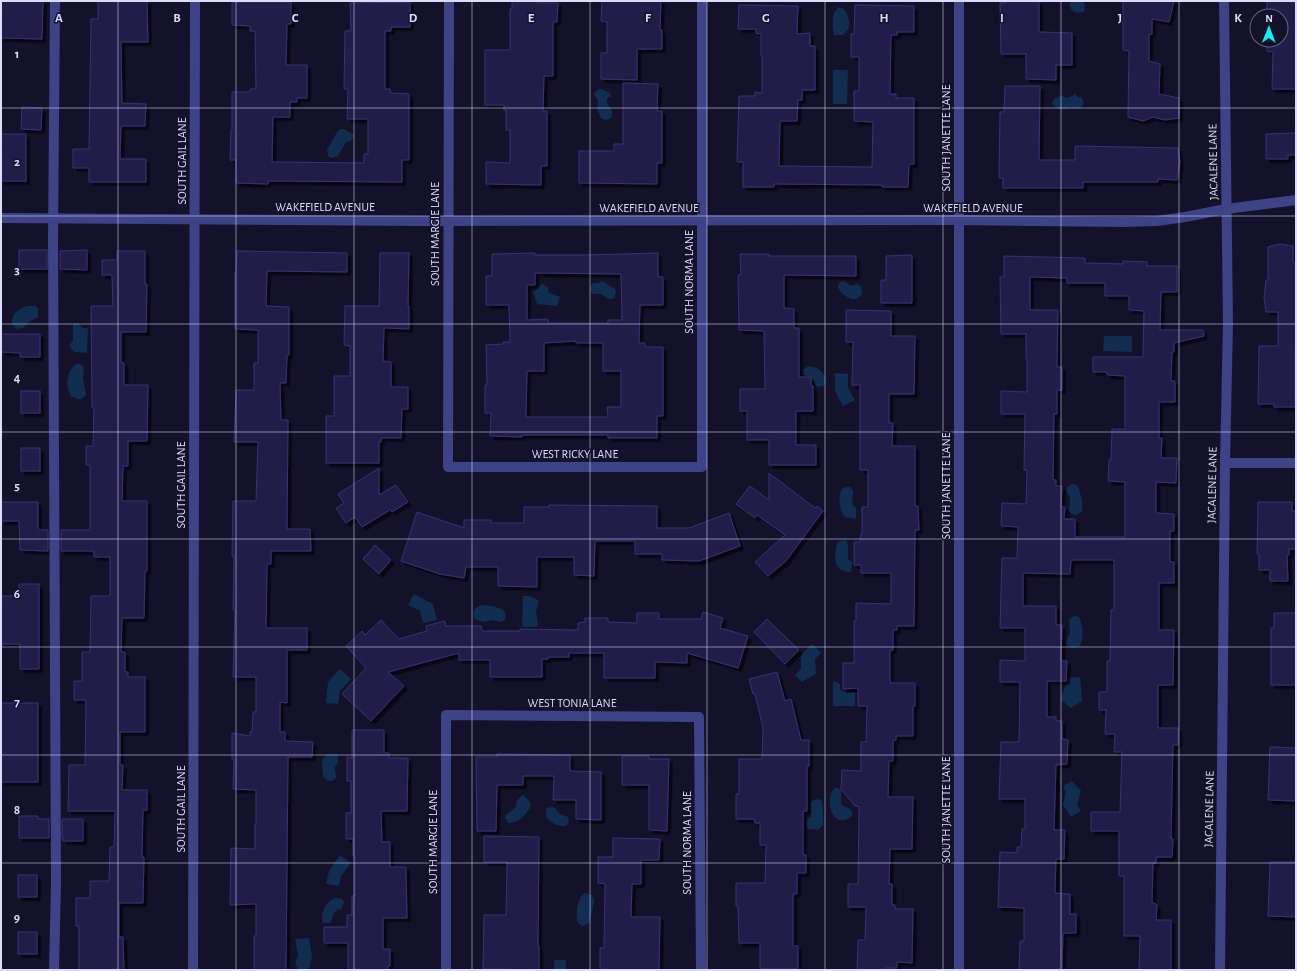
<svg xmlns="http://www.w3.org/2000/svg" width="1297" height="971" viewBox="0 0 1297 971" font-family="'Alegreya Sans',sans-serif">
  <defs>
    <filter id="shadow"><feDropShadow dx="3.5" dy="3.5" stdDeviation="0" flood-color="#0009"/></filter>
  </defs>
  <rect width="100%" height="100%" fill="#14122a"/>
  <g fill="#112d4f">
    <path d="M1070,1H1083L1085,7L1084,12C1080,13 1072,13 1070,7C1070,5 1070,3 1070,1Z"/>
    <path d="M840,7C847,9 850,20 849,27C848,30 845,33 843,35H834C833,26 830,11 840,7Z"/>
    <path d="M833,70H848L847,104H833Z"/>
    <path d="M601,89L610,93L611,97H608C603,107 617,107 611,118L606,120L601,118L597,109L598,100L596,98L594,94L597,90Z"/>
    <path d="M1075,94L1078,97L1082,98C1084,102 1084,105 1081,108C1079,109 1076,108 1074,108C1063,107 1062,114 1052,104L1053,100L1062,95C1067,101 1071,96 1075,94Z"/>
    <path d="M340,129H344L354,135L351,141L346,142L338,156L332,158L328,156L327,150L337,132Z"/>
    <path d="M602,281L615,289L616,292L614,298C609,301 606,298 602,294H594L590,292V287L593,283H598Z"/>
    <path d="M843,281L847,283L850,286L857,284L860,286C862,289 863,292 861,295C855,308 827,286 843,281Z"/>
    <path d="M542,284L548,287V292L560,297L557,306L537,304L533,292Z"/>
    <path d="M27,306H35L38,308V317L30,321L23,328L17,329L12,324C11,314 18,309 27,306Z"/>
    <path d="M73,323H78L83,328H88L87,353L74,352L69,345L73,341Z"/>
    <path d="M1104,336H1132V352L1103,351Z"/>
    <path d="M76,364H80L84,367L83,379L86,394C83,401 77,400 71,396C65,386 66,372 76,364Z"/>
    <path d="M808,366C818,366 829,375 824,386L818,387L814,384L812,377L804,375L803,370Z"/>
    <path d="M835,373L848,374V388L855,400L843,406L835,391Z"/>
    <path d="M1072,484L1076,485L1078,486L1082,500V512L1076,515C1064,512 1071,507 1070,499C1069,494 1065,492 1067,487Z"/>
    <path d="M847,487H850L853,491C854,498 849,505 856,508V519L845,517C840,513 838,497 841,491C842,488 844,488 847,487Z"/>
    <path d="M846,540L848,544V559L852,562L851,572C833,572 834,558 837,543L840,541Z"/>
    <path d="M414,594L433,604L437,620L423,623L420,611L408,605Z"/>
    <path d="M523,596H530L539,601L536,612L538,625L536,627H523L522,625Z"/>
    <path d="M482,605C491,606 501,606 506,614L505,620L500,622L493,620L483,622L476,620C470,614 474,607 482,605Z"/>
    <path d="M1074,616L1079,617C1083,624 1084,638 1080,646L1074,648L1068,646C1064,640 1069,638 1070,632L1069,620Z"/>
    <path d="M812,644L821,653L815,659L816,674L802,682L795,675L801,669V655Z"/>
    <path d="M340,669L351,679L340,691L338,704L326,703L328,682Z"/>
    <path d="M1080,677L1082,701L1071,708L1060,699L1069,678Z"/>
    <path d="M834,681L840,684V689L844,692H855V706H833V683Z"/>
    <path d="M328,754L338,755V762L335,767C335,770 336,774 336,777C333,784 325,781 323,775C322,770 322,763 323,758Z"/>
    <path d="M1072,781L1081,791L1077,805L1081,811L1071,817L1063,805L1066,792L1063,786Z"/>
    <path d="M835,788H838L841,790V804C845,808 849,807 852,811V816C833,832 823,799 835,788Z"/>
    <path d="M523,795L530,802V808C525,816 517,824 508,823L505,818L506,815L516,807L517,800Z"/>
    <path d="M818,799L822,801L823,813V825L818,830L807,829V819L811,817V812L810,805L812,801Z"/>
    <path d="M552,807L555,808L560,814L568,817L569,822L567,825C558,829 541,819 547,808Z"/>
    <path d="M340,855L351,863L341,876L339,886L326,884L329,871Z"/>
    <path d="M585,893L592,895L594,901L590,922L589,923L583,926L578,923C575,915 577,897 585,893Z"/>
    <path d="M336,898L342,899L344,902L341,910L338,909L334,913L330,923H323C320,913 326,900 336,898Z"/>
    <path d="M309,938L312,957L309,970L298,969L295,963L298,955L295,939Z"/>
    <rect x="554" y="960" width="12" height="10"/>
  </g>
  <g fill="#241e4a" stroke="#393176" fill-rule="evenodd" filter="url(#shadow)">
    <path d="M1,1H43L42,39L1,38Z"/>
    <path d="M98,1H147L148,42H121L122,103L146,104L145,126H121L120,159H146V182H89V168H73V149H89L91,19H98Z"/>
    <path d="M512,1H538V3H558L557,22H553V76H544L543,111H547V166H541V185L486,184V162L510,163V130H506V110H504V105H485V50H510V9H512Z"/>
    <path d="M602,1H661L660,30H662V49H637V80L601,79V53H607V22L601,21Z"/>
    <path d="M1005,1H1039V32L1072,33V65H1056V80L1026,79V54H1001L1000,3H1005Z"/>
    <path d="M1123,1H1174L1169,22L1152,19V34L1149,35V61L1160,64L1159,94L1179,98V118L1165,120L1153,117L1143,121L1128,117L1129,51L1123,50Z"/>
    <path d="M1267,1H1296V89H1272L1273,52L1267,51V40H1281V16H1267Z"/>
    <path d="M232,2H291V24H287L286,65H307V98H297V102H290V117H273L272,162L364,163V154H368V119H347L348,89H344L345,31H351L350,3L410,2V27H391V31H385V89H390L391,93L409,94V160H402V182L268,181V184L236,183V160H230L231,130H232V92H250V89H256L255,31H250V26L232,25Z"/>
    <path d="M739,5L798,6L797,34L810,33V46H815V90H802V100H798L797,121H780L779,166L872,167L873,122L854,121V91H859V57H851V34H854L855,5L914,6V32H897V35H891L890,94H896V98H914V164H909L908,187H882V185L774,184V187H743V162H737L739,96H755V92L762,93V56H761V34L756,33V29H738Z"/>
    <path d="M623,83L658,84L657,111H662V163H657V184L579,183V151H614V144H623Z"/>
    <path d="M1005,86H1040L1039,160H1075V146L1178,148L1180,162L1177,180L1158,179V182H1083V188H1003V178H999L1000,112H1004Z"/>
    <path d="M22,107L42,108L41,130L21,129Z"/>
    <path d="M1296,133V155H1288V159H1266V134Z"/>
    <rect x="1" y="134" width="25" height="47"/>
    <path d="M1280,244L1293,246V262L1296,263L1295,407H1274V404H1258L1259,346H1278V312H1266L1264,298L1266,280H1268V247Z"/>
    <rect x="19" y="250" width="28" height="19"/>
    <path d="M87,250V270L60,269V251Z"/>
    <path d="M117,251H145V284H147L146,332H121V363H124V385H148L147,441H128V466H123L122,501H147V571H145L144,618H122L121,652H125V672H128V677H145V732H120V765H123L122,790H147V810H143L142,857H144L143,903H119V937H123L124,970H79V926H76V898H90V881H109L110,847H114L115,811H68L69,765H85L86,700H74V681H82V652H90L91,596H110V557H94V551H61V530H90V465H86V446H93L94,408H92L91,306H113L112,275H102V260H117Z"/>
    <path d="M237,251L347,253V272L267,271L266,306L289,307V355H287L286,383H280L281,420H288L287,529H310L311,551H271V564H267L266,628H307V650H287V703L280,702V732H285V741L313,742L312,757H288L286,970H254V936H256V904L230,905L231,848L255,849V824H256V790L233,789L234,759H232V733L250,736V732H252L253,712H256V677H233L235,610H233L234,556H232L233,501H256L258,442H234L236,390H254V363H258V330L235,329V272L236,273Z"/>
    <path d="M380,253H409L408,306H409V329L384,328L383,361L391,362V387H408V409H402L401,438H381V442H379V463H326V416H334V376H350V346L344,345L345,306H379Z"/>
    <path d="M535,253V255H585L658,253V277H663V305H640L639,343H645V347H663V416H657V438H608V435H522V437L490,436L491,413H485V385H487L486,345L503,344V342H510L509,305H486V276H492V254ZM535,273L621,274L622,320H608V323H548V319L527,320V285H535ZM576,341V343H603V371H621V407H607L608,417H526L527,371H544V343Z"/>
    <path d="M740,254H769V256H856V276L784,275V308L794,309V328H799V377H811V386H813V411H796V445H816V465H769V440H747V411H740V389H765L764,331L739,330L738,275H741Z"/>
    <path d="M912,255V303H881V280H886V256Z"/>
    <path d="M1004,256L1085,258V263L1123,264V261L1147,262V266H1177V292H1161L1160,330H1203L1204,336L1174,343V352H1172L1171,381H1175V402H1159V438H1162L1161,458H1177L1176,483L1156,482V513L1174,514V531H1170V562H1174V583H1159V630H1174L1173,685H1158V728H1178V745H1173L1171,839H1173L1172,857H1156V863H1153L1152,902L1157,905L1156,920H1171V970H1139L1140,936H1124V876H1119V831H1091V812H1120L1122,752H1114L1115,734H1105L1106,710H1099V692H1107V661H1110L1111,610H1114V560H1071L1070,574L1023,573V606H1056V625H1062L1061,661H1067L1066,681H1047V717H1056V721H1062V739L1068,740L1067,764L1056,765L1054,830H1065L1064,859H1056L1055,893L1070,894V914H1076V933H1063L1062,970H1019L1020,941H1024V908L998,907L1000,852L1017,853V847H1021L1022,829H1025V799H999L1001,742H1019L1020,682H1000V660L1025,661V628H1000L1002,558H1017L1018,527L1001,526L1002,503L1026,504L1027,470H1024L1025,414H1001V391L1027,392V359H1026V334H1001L1000,277H1004ZM1030,277L1067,278V283H1105V296H1129V310L1144,311L1143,357H1093V372H1107V375L1125,376V429H1112L1111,460H1109L1108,481L1125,482V537H1075V519H1064L1065,507H1061L1062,486H1056V480H1053L1054,414H1057V390H1062V367H1057L1058,310H1030Z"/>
    <path d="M846,310L891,311V336H915L914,394H889V423H893L892,446H915V506H918L919,530H915L914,626H897V630H893V650H890V683H915V706H913V736H896V740H893V761H889L888,797H913L912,849H890L889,884H892V905H895V909H913L912,963L897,962V968H885V970H857L858,940H865L866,907H848V884H858L859,807L855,806L841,789L842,770L861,771V742H866L867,706H858V688L843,689V663H854V621H856V603L891,604V573H861V565H854V542H860L861,534H862V507H868V470H860V385H852L853,342H846Z"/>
    <path d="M1,334H40V357H20V353L1,352Z"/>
    <rect x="21" y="391" width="19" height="22"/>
    <rect x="21" y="448" width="19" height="23"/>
    <path d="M379,468V495L396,485L408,502L392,512L390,510L362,527L355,517L346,523L336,508L344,503L338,494Z"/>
    <path d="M769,473L815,508L817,506L823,511L786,561L768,576L755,562L785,535L757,515L755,518L736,504L750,486L769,500Z"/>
    <path d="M1,502H38V528L39,530H48V551L20,550L19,521H1Z"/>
    <path d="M1258,502H1292V511H1296V549H1289V555H1287L1288,581H1270V570H1259V554H1257Z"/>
    <path d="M549,505L657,506V528H689L729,513L740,546L699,561L662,560V554H635V541H595L594,576L574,575V557H537V587L498,586V567H466L464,578L440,574L401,561L417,512L464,528V520H491V523H524V507H549Z"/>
    <path d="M375,545L391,560L379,574L363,559Z"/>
    <path d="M19,584H39V669H20V644H1V596H19Z"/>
    <path d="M703,612L723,618L720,628L748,636L738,668L687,653V663L655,662V678H604V653H569V657H548V659H542V677H490V660H459V653L388,672L404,686L371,721L342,694L366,668L346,646L362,631L365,635L381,620L399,639L427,631L426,626L445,621L446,626H481L482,631H520V629L578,630V623L585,622V618H608V622L637,623V613H659V619H701Z"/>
    <path d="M1274,613H1296V685H1271V628L1274,627Z"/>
    <path d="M767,619L799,650L785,664L754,632Z"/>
    <path d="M777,672L785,701L791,699L801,740H809V766H807V811H803V855H806V873H797V894H793V946H798V969H760V943H739L738,906H736V883H765L766,845H760V823H755L754,819H736V794H739V759H762L763,728L755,694H753L749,679Z"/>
    <rect x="1" y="703" width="37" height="79"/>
    <path d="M352,730H384V753H389V758H408L407,811H381L382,842H390V867H406L407,918H383V949H390V966H388V970H348V943H324V927H347V915H352V896H355V856L353,855V839H346V813H351V781H347V757L352,758Z"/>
    <path d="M1270,747L1296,748V801L1268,800Z"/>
    <path d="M497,754L570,755V771L601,772V820L576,819V800H553L554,776H523V785H497L496,831H477L476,757H497Z"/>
    <path d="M622,756H649V759H669L667,831L649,830V785H622Z"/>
    <path d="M19,816H38V819H49V838H19Z"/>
    <path d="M62,819H83V841H63V838H62Z"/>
    <path d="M484,836L539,837L538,946H539V970L483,969L484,915H506L507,862H484Z"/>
    <path d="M613,838L660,839L659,860H641V884H632L631,917H660L659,970H600V948H604L605,884L598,883V857H613Z"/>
    <path d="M1270,862H1296V917L1268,916Z"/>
    <rect x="18" y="875" width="19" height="22"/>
    <rect x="18" y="932" width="19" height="22"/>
  </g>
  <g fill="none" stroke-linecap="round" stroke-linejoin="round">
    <g stroke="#3e4287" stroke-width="10">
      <path d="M449,1L448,467H702V1"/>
      <path d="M959,1V970"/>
      <path d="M1,218L425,221L959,220L1123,222L1157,221L1185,217L1226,209L1296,200"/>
      <path d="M1225,463H1296"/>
      <path d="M54,970L56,883L53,240L55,1"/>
      <path d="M193,970L195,1"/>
      <path d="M446,970V715L699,717L701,970"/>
      <path d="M1220,970L1225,463L1228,323L1224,1"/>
    </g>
  </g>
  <path fill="none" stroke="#dddcfe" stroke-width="1" stroke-opacity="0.55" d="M118,1V970M236,1V970M354,1V970M472,1V970M590,1V970M707,1V970M825,1V970M943,1V970M1061,1V970M1179,1V970M1,108H1296M1,216H1296M1,324H1296M1,432H1296M1,539H1296M1,647H1296M1,755H1296M1,863H1296"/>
  <g text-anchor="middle" stroke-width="3" stroke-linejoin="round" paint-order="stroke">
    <g font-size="12" fill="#dddcfe" stroke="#14122a">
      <text transform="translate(946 138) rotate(-90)" y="4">SOUTH JANETTE LANE</text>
      <text transform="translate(182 161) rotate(-90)" y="4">SOUTH GAIL LANE</text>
      <text transform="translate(1213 162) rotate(-91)" y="4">JACALENE LANE</text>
      <text x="325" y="211">WAKEFIELD AVENUE</text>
      <text x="649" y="212">WAKEFIELD AVENUE</text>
      <text x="973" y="212">WAKEFIELD AVENUE</text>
      <text transform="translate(435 234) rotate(-90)" y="4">SOUTH MARGIE LANE</text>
      <text transform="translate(689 282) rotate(-90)" y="4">SOUTH NORMA LANE</text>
      <text x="575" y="458">WEST RICKY LANE</text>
      <text transform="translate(181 485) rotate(-90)" y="4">SOUTH GAIL LANE</text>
      <text transform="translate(1212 485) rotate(-89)" y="4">JACALENE LANE</text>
      <text transform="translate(946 486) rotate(-90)" y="4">SOUTH JANETTE LANE</text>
      <text x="572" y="707">WEST TONIA LANE</text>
      <text transform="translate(181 809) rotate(-90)" y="4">SOUTH GAIL LANE</text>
      <text transform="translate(1209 809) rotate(-89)" y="4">JACALENE LANE</text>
      <text transform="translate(946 810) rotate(-90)" y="4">SOUTH JANETTE LANE</text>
      <text transform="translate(433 842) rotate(-90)" y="4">SOUTH MARGIE LANE</text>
      <text transform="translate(687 843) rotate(-90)" y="4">SOUTH NORMA LANE</text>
    </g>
  </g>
  <g font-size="13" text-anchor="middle" font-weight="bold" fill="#dddcfe" stroke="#14122a" stroke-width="3" stroke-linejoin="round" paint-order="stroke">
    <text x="59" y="22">A</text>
    <text x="177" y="22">B</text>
    <text x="295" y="22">C</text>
    <text x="413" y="22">D</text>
    <text x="531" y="22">E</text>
    <text x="648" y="22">F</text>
    <text x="766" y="22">G</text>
    <text x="884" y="22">H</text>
    <text x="1002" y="22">I</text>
    <text x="1120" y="22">J</text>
    <text x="1238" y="22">K</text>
    <text x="17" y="58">1</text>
    <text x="17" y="166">2</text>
    <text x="17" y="274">3</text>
    <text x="17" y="382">4</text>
    <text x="17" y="490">5</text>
    <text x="17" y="598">6</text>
    <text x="17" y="706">7</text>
    <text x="17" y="814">8</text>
    <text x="17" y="922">9</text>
  </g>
  <rect width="1297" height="971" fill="none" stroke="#dddcfe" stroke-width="4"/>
  <g transform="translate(1269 28) rotate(1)"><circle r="19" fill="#14122a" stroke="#64637f"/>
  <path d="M0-3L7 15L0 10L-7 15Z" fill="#0ff3f7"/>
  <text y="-6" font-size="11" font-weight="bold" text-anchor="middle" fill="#dddcfe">N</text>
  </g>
</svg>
